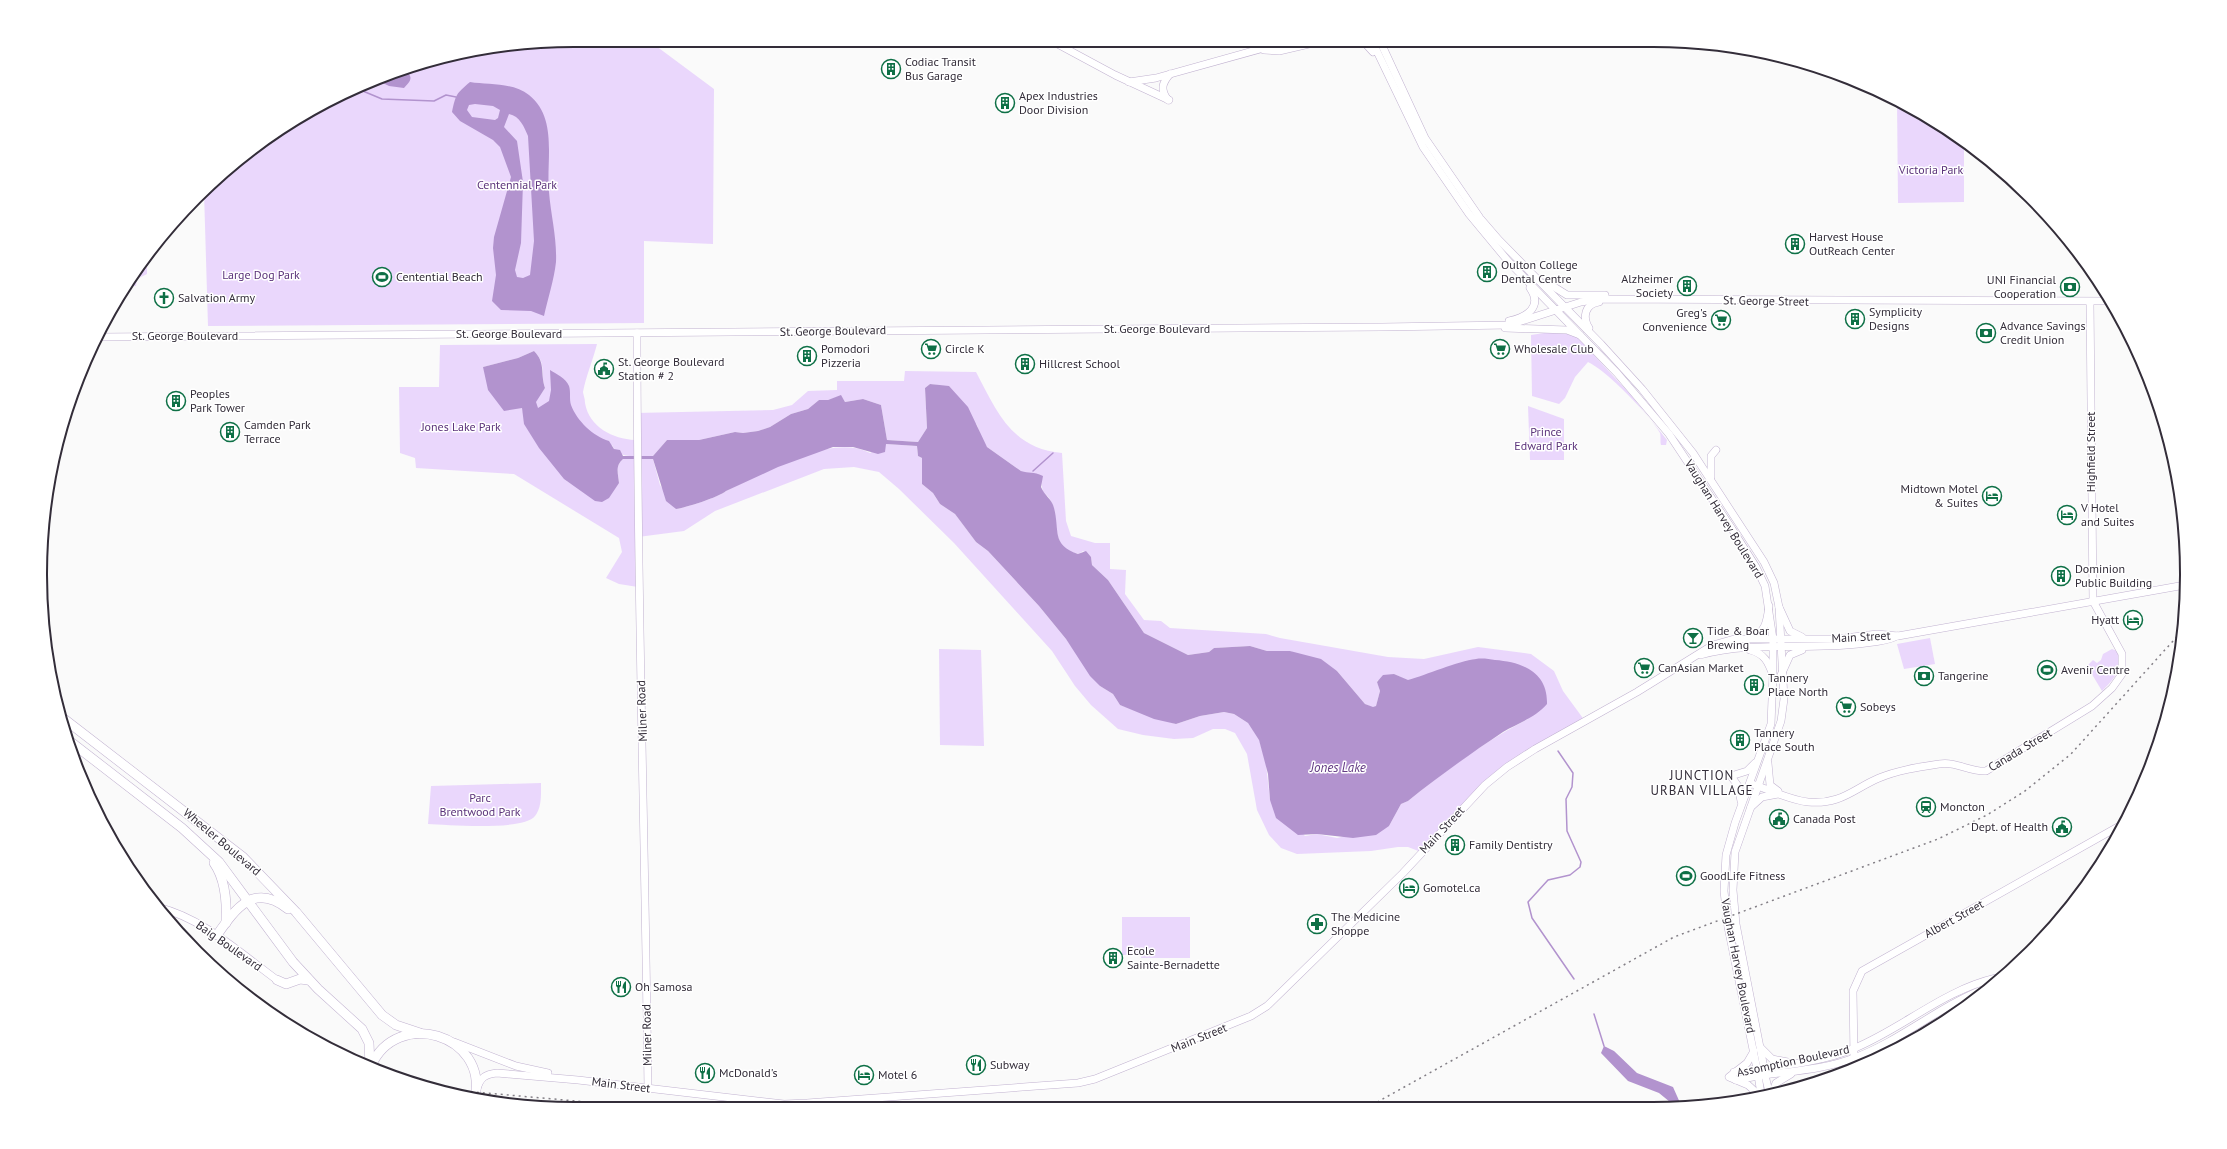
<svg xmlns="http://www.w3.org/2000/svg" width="2227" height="1149" viewBox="0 0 2227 1149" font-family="'PT Sans',sans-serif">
  <rect width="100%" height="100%" fill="#fafafa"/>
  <g fill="#ead7fc" fill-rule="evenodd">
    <path d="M574,40H648L714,89L713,244L644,241V323L208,326L204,192L249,151L307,111L402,68L470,50Z"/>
    <path d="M1897,100L1964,142V202L1898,203Z"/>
    <path d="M142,262L147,264V274L137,279L136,286H129V279Z"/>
    <path d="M1544,333H1568L1578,338L1630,394L1667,440L1666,445H1661C1660,442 1661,436 1660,433C1651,416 1606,370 1588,362L1575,377L1565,398L1559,404L1532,396L1531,335Z"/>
    <path d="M597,344C593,360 586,376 583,392C583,394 585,398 585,403C589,427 613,439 635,440V413L773,410L792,405L808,391L837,390V381H904L905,371L976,372C997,412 1012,449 1062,453L1066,521L1071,536L1095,543H1110V569L1126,570L1125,594L1144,620L1161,621L1170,628L1266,634L1280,638L1388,657L1424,659L1478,647L1531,654L1554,671L1563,691L1585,721L1507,767L1421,852L1408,847H1398L1371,851L1297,854L1281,848L1269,835L1257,810L1247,754L1235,733L1225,729H1213L1193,738L1174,739L1143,735L1118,729L1091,705L1075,686L1052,651L954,543L899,489L879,472L854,467L824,469L715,511L684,531L638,537V587L619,584L606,578L622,552L619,538L514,474L416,468L415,458L400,453L399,387H439L440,345ZM534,351C547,364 540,373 545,388L524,417L522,407L483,367L518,358ZM930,384L937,385L977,425L982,440L987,447L1021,471L1041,482L1043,492C1063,506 1049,538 1067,550C1070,552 1075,553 1079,554L1083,551L1091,557L1092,565L1108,580L1144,633L1188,655L1209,652L1214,648L1250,646L1267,651H1290L1337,671L1365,704L1373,708L1376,706L1380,691L1377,681L1394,674L1408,681L1476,659L1528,719C1485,741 1446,770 1408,801L1401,804L1389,826L1337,838L1317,834L1305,836L1270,800L1266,764L1259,739L1248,723L1234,714L1224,712L1200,716L1176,724L1120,705L1113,694L1100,686L1066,639L1039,606L988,551L976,542L955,514L940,504L933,493L922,484V458L918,456L917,446L886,444L870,453C831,432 762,474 726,491C719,497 685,508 676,509L660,485L653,459H623C615,466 618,473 619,483L580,489L567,481L612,445C618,460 640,456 653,456L667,440H699L735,432L743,433L758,431L770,427L791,414L808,409L819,400H828L841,396L845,402L863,399L881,405L887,440L918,442L927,428L925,388Z"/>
    <path d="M1528,406L1564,419V460H1530Z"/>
    <path d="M1930,638L1935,664L1904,669L1897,644Z"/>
    <path d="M939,649L981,650L984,746L940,745Z"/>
    <path d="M2112,649L2117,651C2125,668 2113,680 2102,691L2087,666L2093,660L2097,663L2101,660L2103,654Z"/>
    <path d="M541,783C541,793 542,808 535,816C524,831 448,825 428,824L431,786Z"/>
    <path d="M1122,917H1190V958H1141V955H1122Z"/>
  </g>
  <g fill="#b293ce" fill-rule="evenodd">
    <path d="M402,71L408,73C414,79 408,83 404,88L389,86L377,80L394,72Z"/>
    <path d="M470,82C488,85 513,82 529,95C558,118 546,160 549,192C551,216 557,238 556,262C554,280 548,298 544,316L531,311L501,310L492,301L496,275L493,248L494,237L511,177L500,147L493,140L460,121L452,112C456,94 456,94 470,82ZM475,104L493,106L500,110L498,118L495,120L472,117L467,110L469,105ZM509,114C520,116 524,127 528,136L534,241L530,275L523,278L517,277L515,270L521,243L523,182L517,141L504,127Z"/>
    <path d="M534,351C546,363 540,373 545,388L536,402L538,408L549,401L551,390L550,370C556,374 566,378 569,386C571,392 569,399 571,405C577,421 593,436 609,441L614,449L620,450L623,456H653L667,440H699L735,432L743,433L758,431L770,427L791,414L808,409L819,400H828L841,395L845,402L863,399L881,405L887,440L918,442L927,428L925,388L930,384L949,386L968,407L987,447L1021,471C1029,474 1033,471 1043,476L1041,487C1044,495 1052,499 1054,508C1060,530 1051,545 1078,554L1086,551L1091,557L1092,565L1108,580L1144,633L1188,655L1209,652L1214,648L1250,646L1267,651H1290L1321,659L1337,671L1365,704L1373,707L1376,706L1380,691L1377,682L1383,675L1394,674L1408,680C1426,675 1458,661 1476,659C1482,658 1489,659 1495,660C1522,662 1548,672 1547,704C1535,718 1518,723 1503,732C1470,754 1439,776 1408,801L1401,804L1389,826L1376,835L1353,838L1317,834L1298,835L1276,818L1270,800L1268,774L1259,740L1248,723L1234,714L1224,712L1200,716L1176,724L1154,719L1120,705L1113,694L1100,686L1090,676L1066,639L1039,606L988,551L976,542L955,514L940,504L933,493L922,484V458L918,456L917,446L886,444L885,452L878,454L853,447H833L778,467L726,491C719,497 685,508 676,509L666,501L653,459H623C615,466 618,473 619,483L609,498L602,502L595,501L564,479L539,448L524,424L522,408L504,411L488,390L483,367L518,358Z"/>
    <path d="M1604,1046L1614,1051L1637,1073L1673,1087L1681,1105H1669L1670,1102L1659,1093L1628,1081L1601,1053Z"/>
  </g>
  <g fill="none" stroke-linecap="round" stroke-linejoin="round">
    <g stroke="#b293ce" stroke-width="1.5">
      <path d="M358,89L382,99L434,101L446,95L456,97"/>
      <path d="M1033,471L1053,453"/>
      <path d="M1558,751L1573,773L1572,787L1566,799L1567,831L1581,862L1580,867L1570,875L1548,880L1528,902L1532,918L1574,979"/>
      <path d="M1594,1014L1604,1046"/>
    </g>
    <g stroke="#c1b2d0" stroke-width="8">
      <g id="secondary">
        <path d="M1050,40L1115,75L1169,100"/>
        <path d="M1363,41L1373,52"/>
        <path d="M1372,41L1423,147L1469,214L1508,261L1617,373L1669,434L1732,529L1756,567L1765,586L1773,639V675L1771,724L1735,823L1726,855L1724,891L1728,927L1757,1069L1734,1072"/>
        <path d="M1380,41L1425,138L1480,218L1499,240L1601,344L1642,389L1693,453L1764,562L1774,583L1779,607L1784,699L1781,721L1735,852L1733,890L1736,924L1764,1068"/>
        <path d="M1264,50L1279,51L1322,41"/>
        <path d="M1129,82L1156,78L1289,41"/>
        <path d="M1168,100C1160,90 1162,83 1170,74"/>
        <path d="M1546,282L1567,295H1605"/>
        <path d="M1509,321C1527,317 1543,307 1530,288"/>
        <path d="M1505,328L1567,330L1580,335"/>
        <path d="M1589,328C1582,317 1585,304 1599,302"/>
        <path d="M637,333C637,585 645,837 648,1089"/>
        <path d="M99,337L1382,327L1509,325L1581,302L1598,299L2111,301"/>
        <path d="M1711,477V456L1716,450"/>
        <path d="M1768,763L1770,785L1778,791"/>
        <path d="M1752,784C1770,790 1790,800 1808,802C1841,805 1853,789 1879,778C1898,770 1919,767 1939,764C1956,761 1969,772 1986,771L2092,706L2112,688L2122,674V654L2093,601L2090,302"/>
        <path d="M1741,801L1738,786L1731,776L1747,771L1755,763"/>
        <path d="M1751,807L1762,797L1778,794"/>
        <path d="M157,907C203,918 240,953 277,980"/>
        <path d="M1761,1048L1772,1059L1793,1063"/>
        <path d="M1754,1051L1747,1063L1729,1077L1748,1085L1759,1095"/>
        <path d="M1854,1058L1853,991L1862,971L2123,824"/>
        <path d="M1736,1080L1758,1076"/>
      </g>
    </g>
    <g stroke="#c1b2d0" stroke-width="8">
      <g id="primary">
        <path d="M1779,607L1790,631L1802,637"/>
        <path d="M1751,637C1766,633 1767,620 1769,606"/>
        <path d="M1750,650C1765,654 1768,662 1773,675"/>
        <path d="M1700,655C1751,641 1805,650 1858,644C1872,642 1885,642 1897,636"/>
        <path d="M1781,675L1790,655L1802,650"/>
        <path d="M454,1042L516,1066L548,1073"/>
        <path d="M1764,1071L1769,1092"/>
        <path d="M1758,1076C1790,1071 1823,1070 1854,1058C1900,1041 1938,1007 1984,989"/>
        <path d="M477,1089C480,1078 485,1074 497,1073L578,1080L784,1104L807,1103L1078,1083L1095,1079L1251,1016L1267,1006L1403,873L1485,785L1507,767L1535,749L1637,692L1713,645L1734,639H1837L1877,634L1898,636L2185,585"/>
        <path d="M1773,1091L1776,1083L1791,1074"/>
        <path d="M1761,1094L1757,1069C1789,1065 1825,1061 1855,1048C1903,1028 1944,990 1996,978"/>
      </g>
    </g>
    <g stroke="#c1b2d0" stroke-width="10">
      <g id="highway">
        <path d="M59,715L243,857L296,912L382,1015L396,1025L420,1033"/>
        <path d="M67,739L182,828L219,862L293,962L318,989L362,1029L369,1043L370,1066"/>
        <path d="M214,863C226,880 227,903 226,923"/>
        <path d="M217,935C236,908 254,882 288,909"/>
        <path d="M277,980L286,984L300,979L308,980"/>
        <path d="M371,1066C397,1007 488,1035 475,1097"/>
      </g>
    </g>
    <use href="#secondary" stroke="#fff" stroke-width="7"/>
    <use href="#primary" stroke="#fff" stroke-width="7"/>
    <use href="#highway" stroke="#fff" stroke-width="9"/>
    <g stroke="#837f86" stroke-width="1.5" stroke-dasharray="2 4" stroke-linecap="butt">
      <path d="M429,1088L655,1108"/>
      <path d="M1372,1105L1674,937L1938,839L1987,815L2025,791L2071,754L2182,631"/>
    </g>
  </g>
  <defs>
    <g id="building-ring" transform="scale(1)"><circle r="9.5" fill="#fff" stroke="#0e7046" stroke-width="1.5"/><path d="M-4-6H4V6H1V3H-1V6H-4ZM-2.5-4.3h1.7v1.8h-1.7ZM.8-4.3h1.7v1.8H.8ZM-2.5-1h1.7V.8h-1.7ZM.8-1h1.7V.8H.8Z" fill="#0e7046"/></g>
    <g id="stadium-ring" transform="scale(1)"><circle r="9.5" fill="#fff" stroke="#0e7046" stroke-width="1.5"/><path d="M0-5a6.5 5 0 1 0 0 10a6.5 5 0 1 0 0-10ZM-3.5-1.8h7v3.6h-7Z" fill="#0e7046"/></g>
    <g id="bank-ring" transform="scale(1)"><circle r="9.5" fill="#fff" stroke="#0e7046" stroke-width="1.5"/><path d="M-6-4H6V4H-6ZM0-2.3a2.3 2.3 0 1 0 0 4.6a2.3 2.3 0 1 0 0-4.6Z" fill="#0e7046"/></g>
    <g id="church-ring" transform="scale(1)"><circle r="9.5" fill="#fff" stroke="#0e7046" stroke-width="1.5"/><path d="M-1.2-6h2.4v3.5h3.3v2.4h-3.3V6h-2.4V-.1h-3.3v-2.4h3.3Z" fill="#0e7046"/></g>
    <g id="supermarket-ring" transform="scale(1)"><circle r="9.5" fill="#fff" stroke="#0e7046" stroke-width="1.5"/><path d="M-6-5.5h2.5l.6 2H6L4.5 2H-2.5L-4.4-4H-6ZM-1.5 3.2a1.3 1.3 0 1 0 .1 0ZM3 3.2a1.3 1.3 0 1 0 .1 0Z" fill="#0e7046"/></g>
    <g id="civic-ring" transform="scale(1)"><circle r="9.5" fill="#fff" stroke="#0e7046" stroke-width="1.5"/><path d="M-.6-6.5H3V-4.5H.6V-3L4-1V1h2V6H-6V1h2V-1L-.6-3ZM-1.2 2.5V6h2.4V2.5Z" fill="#0e7046"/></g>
    <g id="hotel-ring" transform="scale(1)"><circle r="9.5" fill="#fff" stroke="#0e7046" stroke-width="1.5"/><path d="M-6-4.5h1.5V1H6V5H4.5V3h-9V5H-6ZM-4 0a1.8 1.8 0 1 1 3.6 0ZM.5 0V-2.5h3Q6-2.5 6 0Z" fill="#0e7046"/></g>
    <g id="bar-ring" transform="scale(1)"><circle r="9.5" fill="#fff" stroke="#0e7046" stroke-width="1.5"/><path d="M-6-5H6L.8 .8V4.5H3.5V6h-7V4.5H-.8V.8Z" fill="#0e7046"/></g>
    <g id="station-ring" transform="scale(1)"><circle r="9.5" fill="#fff" stroke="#0e7046" stroke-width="1.5"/><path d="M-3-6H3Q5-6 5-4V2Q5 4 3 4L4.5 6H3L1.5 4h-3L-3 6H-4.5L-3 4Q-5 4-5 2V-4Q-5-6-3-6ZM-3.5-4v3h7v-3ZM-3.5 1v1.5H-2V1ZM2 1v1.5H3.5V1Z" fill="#0e7046"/></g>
    <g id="pharmacy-ring" transform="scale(1)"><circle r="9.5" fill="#fff" stroke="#0e7046" stroke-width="1.5"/><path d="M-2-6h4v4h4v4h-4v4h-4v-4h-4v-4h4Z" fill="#0e7046"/></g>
    <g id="restaurant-ring" transform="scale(1)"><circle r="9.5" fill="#fff" stroke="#0e7046" stroke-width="1.5"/><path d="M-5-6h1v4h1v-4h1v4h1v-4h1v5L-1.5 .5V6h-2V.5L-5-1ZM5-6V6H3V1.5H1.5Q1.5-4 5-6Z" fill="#0e7046"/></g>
  </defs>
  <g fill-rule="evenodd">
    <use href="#building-ring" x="891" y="69"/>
    <use href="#building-ring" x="1005" y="103"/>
    <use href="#building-ring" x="1795" y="244"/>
    <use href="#building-ring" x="1487" y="272"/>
    <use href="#stadium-ring" x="382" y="277"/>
    <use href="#building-ring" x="1687" y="286"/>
    <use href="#bank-ring" x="2070" y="287"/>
    <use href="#church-ring" x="164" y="298"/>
    <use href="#building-ring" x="1855" y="319"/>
    <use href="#supermarket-ring" x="1721" y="320"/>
    <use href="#bank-ring" x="1986" y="333"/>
    <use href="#supermarket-ring" x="931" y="349"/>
    <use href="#supermarket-ring" x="1500" y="349"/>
    <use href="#building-ring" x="807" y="356"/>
    <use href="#building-ring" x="1025" y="364"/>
    <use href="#civic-ring" x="604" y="369"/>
    <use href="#building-ring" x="176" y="401"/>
    <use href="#building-ring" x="230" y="432"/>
    <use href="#hotel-ring" x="1992" y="496"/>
    <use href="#hotel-ring" x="2067" y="515"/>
    <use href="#building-ring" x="2061" y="576"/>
    <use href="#hotel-ring" x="2133" y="620"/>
    <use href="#bar-ring" x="1693" y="638"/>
    <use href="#supermarket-ring" x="1644" y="668"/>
    <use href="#stadium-ring" x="2047" y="670"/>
    <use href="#bank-ring" x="1924" y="676"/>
    <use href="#building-ring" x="1754" y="685"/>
    <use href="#supermarket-ring" x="1846" y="707"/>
    <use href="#building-ring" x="1740" y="740"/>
    <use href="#station-ring" x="1926" y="807"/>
    <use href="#civic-ring" x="1779" y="819"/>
    <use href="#civic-ring" x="2062" y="827"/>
    <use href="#building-ring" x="1455" y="845"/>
    <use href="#stadium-ring" x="1686" y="876"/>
    <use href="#hotel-ring" x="1409" y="888"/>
    <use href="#pharmacy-ring" x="1317" y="924"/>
    <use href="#building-ring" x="1113" y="958"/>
    <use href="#restaurant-ring" x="621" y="987"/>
    <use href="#restaurant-ring" x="976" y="1065"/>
    <use href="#restaurant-ring" x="705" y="1073"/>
    <use href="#hotel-ring" x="864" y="1075"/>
  </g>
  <g text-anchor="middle" stroke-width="3" stroke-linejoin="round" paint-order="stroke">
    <g font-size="12" fill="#332d39" stroke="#fff" text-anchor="start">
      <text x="905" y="66">Codiac Transit<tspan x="905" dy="14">Bus Garage</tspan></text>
      <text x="1019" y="100">Apex Industries<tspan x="1019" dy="14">Door Division</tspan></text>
      <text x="1809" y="241">Harvest House<tspan x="1809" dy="14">OutReach Center</tspan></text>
      <text x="1501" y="269">Oulton College<tspan x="1501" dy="14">Dental Centre</tspan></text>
      <text x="396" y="281">Centential Beach</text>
      <text x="1673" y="283" text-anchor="end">Alzheimer<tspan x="1673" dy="14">Society</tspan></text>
      <text x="2056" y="284" text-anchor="end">UNI Financial<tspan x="2056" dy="14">Cooperation</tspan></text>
      <text x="178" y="302">Salvation Army</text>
      <text x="1869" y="316">Symplicity<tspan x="1869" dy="14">Designs</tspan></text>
      <text x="1707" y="317" text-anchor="end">Greg's<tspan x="1707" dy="14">Convenience</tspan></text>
      <text x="2000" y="330">Advance Savings<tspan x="2000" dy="14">Credit Union</tspan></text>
      <text x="821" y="353">Pomodori<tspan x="821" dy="14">Pizzeria</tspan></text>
      <text x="945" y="353">Circle K</text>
      <text x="1514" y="353">Wholesale Club</text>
      <text x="618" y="366">St. George Boulevard<tspan x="618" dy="14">Station # 2</tspan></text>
      <text x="1039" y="368">Hillcrest School</text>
      <text x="190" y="398">Peoples<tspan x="190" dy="14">Park Tower</tspan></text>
      <text x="244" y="429">Camden Park<tspan x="244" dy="14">Terrace</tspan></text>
      <text x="1978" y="493" text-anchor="end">Midtown Motel<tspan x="1978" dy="14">&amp; Suites</tspan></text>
      <text x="2081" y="512">V Hotel<tspan x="2081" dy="14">and Suites</tspan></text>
      <text x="2075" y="573">Dominion<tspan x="2075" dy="14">Public Building</tspan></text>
      <text x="2119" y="624" text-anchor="end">Hyatt</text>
      <text x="1707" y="635">Tide &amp; Boar<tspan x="1707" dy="14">Brewing</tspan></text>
      <text x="1658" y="672">CanAsian Market</text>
      <text x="2061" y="674">Avenir Centre</text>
      <text x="1938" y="680">Tangerine</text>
      <text x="1768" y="682">Tannery<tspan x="1768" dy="14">Place North</tspan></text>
      <text x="1860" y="711">Sobeys</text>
      <text x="1754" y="737">Tannery<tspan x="1754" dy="14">Place South</tspan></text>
      <text x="1940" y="811">Moncton</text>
      <text x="1793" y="823">Canada Post</text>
      <text x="2048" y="831" text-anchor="end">Dept. of Health</text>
      <text x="1469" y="849">Family Dentistry</text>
      <text x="1700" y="880">GoodLife Fitness</text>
      <text x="1423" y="892">Gomotel.ca</text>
      <text x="1331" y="921">The Medicine<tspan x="1331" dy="14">Shoppe</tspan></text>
      <text x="1127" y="955">Ecole<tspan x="1127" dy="14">Sainte-Bernadette</tspan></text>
      <text x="635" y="991">Oh Samosa</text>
      <text x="990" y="1069">Subway</text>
      <text x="719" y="1077">McDonald's</text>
      <text x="878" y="1079">Motel 6</text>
    </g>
    <g font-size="12" fill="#5c347b" stroke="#fff">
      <text x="1931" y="174">Victoria Park</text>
      <text x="517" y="189">Centennial Park</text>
      <text x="261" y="279">Large Dog Park</text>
      <text x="461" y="431">Jones Lake Park</text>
      <text x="1546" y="436">Prince<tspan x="1546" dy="14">Edward Park</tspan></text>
      <text x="480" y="802">Parc<tspan x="480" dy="14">Brentwood Park</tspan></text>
    </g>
    <g font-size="12" fill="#332d39" stroke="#fff">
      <text transform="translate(1766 301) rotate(1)" y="4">St. George Street</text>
      <text x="1157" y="333">St. George Boulevard</text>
      <text transform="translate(833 331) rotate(-1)" y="4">St. George Boulevard</text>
      <text x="509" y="338">St. George Boulevard</text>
      <text x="185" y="340">St. George Boulevard</text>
      <text transform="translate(2091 452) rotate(-90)" y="4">Highfield Street</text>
      <text transform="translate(1724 519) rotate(58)" y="4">Vaughan Harvey Boulevard</text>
      <text transform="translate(1861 637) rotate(-3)" y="4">Main Street</text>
      <text transform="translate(642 711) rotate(-92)" y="4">Milner Road</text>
      <text transform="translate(2020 750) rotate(-31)" y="4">Canada Street</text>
      <text transform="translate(1442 830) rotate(-47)" y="4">Main Street</text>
      <text transform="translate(222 842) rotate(40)" y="4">Wheeler Boulevard</text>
      <text transform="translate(1954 919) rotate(-29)" y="4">Albert Street</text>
      <text transform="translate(229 946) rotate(35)" y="4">Baig Boulevard</text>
      <text transform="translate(1738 966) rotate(79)" y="4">Vaughan Harvey Boulevard</text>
      <text transform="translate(647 1035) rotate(-91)" y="4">Milner Road</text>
      <text transform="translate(1199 1038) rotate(-22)" y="4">Main Street</text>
      <text transform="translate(1793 1061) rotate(-12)" y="4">Assomption Boulevard</text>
      <text transform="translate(621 1085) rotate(7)" y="4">Main Street</text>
    </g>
    <g font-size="13" font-style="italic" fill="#633b83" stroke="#fff">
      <text x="1338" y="772">Jones Lake</text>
    </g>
    <g font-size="13" letter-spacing="1" fill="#332d39" stroke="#fff">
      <text x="1702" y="780">JUNCTION<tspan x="1702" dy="15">URBAN VILLAGE</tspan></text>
    </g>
  </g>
  <path d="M0 0H2227V1149H0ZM574 47H1653A527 527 0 0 1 2180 574V575A527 527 0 0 1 1653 1102H574A527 527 0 0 1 47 575V574A527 527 0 0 1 574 47Z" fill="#fff" fill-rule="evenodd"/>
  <path fill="none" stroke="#332d39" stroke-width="2" d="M574 47H1653A527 527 0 0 1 2180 574V575A527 527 0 0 1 1653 1102H574A527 527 0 0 1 47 575V574A527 527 0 0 1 574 47Z"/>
</svg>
